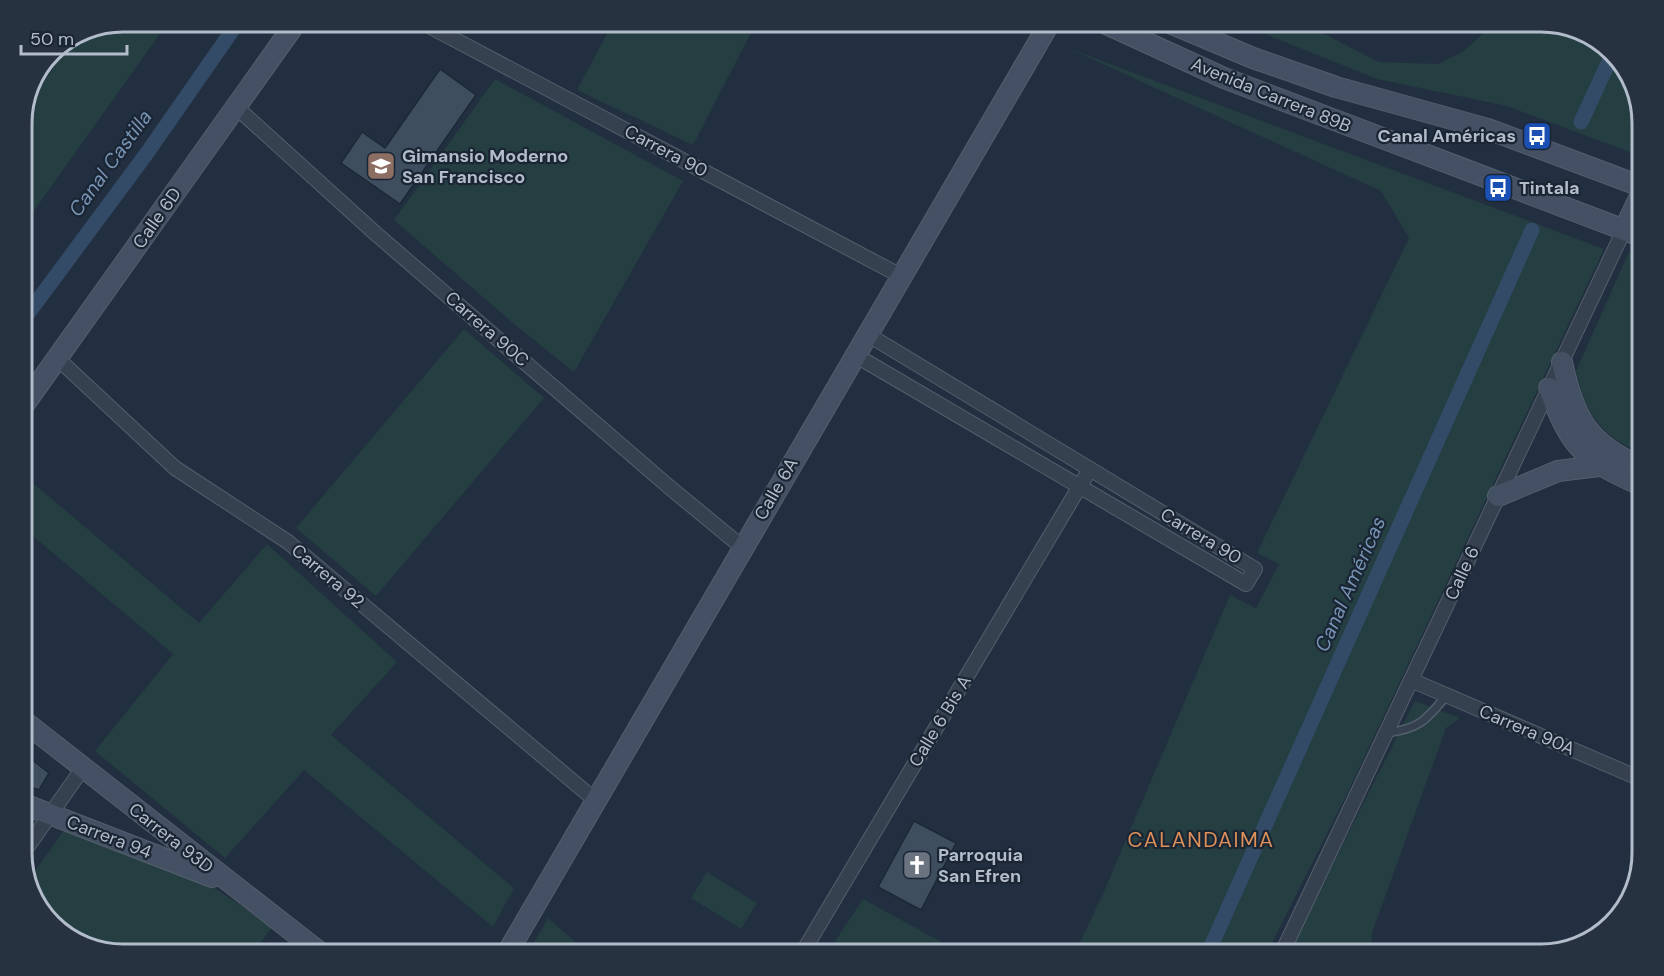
<svg xmlns="http://www.w3.org/2000/svg" width="1664" height="976" viewBox="0 0 1664 976" font-family="'DM Sans',sans-serif">
  <rect width="100%" height="100%" fill="#222f40"/>
  <g fill="#243e41">
    <path d="M1492,21H1541L1592,35L1629,72L1643,116V157L1507,106L1377,79L1238,23L1301,22L1379,62L1438,64L1464,51L1488,29Z"/>
    <path d="M755,25L693,145L577,90L611,26Z"/>
    <path d="M164,28L21,229V116L76,34L84,29Z"/>
    <path d="M1070,49L1604,249L1345,798L1266,955H1074L1102,896L1230,595L1256,608L1279,564L1257,553L1409,238L1381,191Z"/>
    <path d="M495,79L683,181L574,372L514,324L394,220Z"/>
    <path d="M1629,252L1643,259V454C1601,436 1587,416 1576,371Z"/>
    <path d="M464,329L544,398L376,596L296,528Z"/>
    <path d="M21,473L199,623L267,544L397,662L331,735L514,888L493,927L304,770L225,858L95,751L173,654L21,526Z"/>
    <path d="M1415,701L1460,718L1446,728L1373,930L1369,955H1287Z"/>
    <path d="M64,830L141,855L214,888L273,926L252,955H123L72,941L35,904L28,881Z"/>
    <path d="M707,872L757,903L741,929L691,898Z"/>
    <path d="M863,899L965,955H826Z"/>
    <path d="M548,918L590,955H527Z"/>
  </g>
  <g fill="none" stroke-linecap="round" stroke-linejoin="round">
    <g stroke="#344b68" stroke-width="15">
      <path d="M1581,122L1612,55"/>
      <path d="M21,323L147,153L234,28"/>
      <path d="M1207,955L1532,230"/>
    </g>
  </g>
  <g fill="#3e4e5f" stroke="#1d2836" stroke-width="1.5">
    <path d="M440,69L476,95L400,204L341,163L362,132L385,148Z"/>
    <path d="M21,751L49,773L39,790L21,784Z"/>
    <path d="M914,821L956,843L921,910L878,887Z"/>
  </g>
  <g fill="none" stroke-linecap="round" stroke-linejoin="round">
    <g stroke="#545f6d" stroke-width="10">
      <path id="lane" d="M1386,733C1420,729 1426,720 1447,695"/>
    </g>
    <g stroke="#545f6d" stroke-width="16">
      <g id="street">
        <path d="M431,27L901,276"/>
        <path d="M236,107L375,233L668,486L742,547"/>
        <path d="M855,355L1246,584L1255,569L867,334"/>
        <path d="M57,358L175,468L288,542L595,800"/>
        <path d="M1411,680L1643,780"/>
        <path d="M21,856L83,768"/>
        <path d="M801,955L1090,469"/>
        <path d="M1281,955L1624,230"/>
      </g>
    </g>
    <g stroke="#545f6d" stroke-width="22">
      <g id="secondary">
        <path d="M1104,23L1224,78L1643,237"/>
        <path d="M1170,23L1253,58L1336,87L1488,129L1643,187"/>
        <path d="M1624,230L1643,190"/>
        <path d="M1562,362C1574,419 1588,444 1643,468"/>
        <path d="M1549,388C1571,450 1585,460 1643,486"/>
        <path d="M21,409L292,28"/>
        <path d="M1498,496L1558,471L1599,466"/>
        <path d="M21,719L323,955"/>
        <path d="M21,803L212,877"/>
        <path d="M506,955L1049,24"/>
      </g>
    </g>
    <use href="#lane" stroke="#36414f" stroke-width="7"/>
    <use href="#street" stroke="#36414f" stroke-width="14"/>
    <use href="#secondary" stroke="#445063" stroke-width="20"/>
  </g>
  <defs>
    <g id="bus-square" transform="scale(1.5)"><rect x="-9" y="-9" width="18" height="18" rx="4" fill="#1a4fb4" stroke="#1b2634"/><path d="M-5-6H5V4H4V6H2V4H-2V6H-4V4H-5ZM-3.5-4V0h7V-4ZM-3.5 1.2v1.5H-2V1.2ZM2 1.2v1.5H3.5V1.2Z" fill="#fff"/></g>
    <g id="school-square" transform="scale(1.5)"><rect x="-9" y="-9" width="18" height="18" rx="4" fill="#8d6e63" stroke="#1b2634"/><path d="M0-5L7-2L0 1L-7-2ZM-4 1L0 2.5L4 1V4Q0 6-4 4Z" fill="#fff"/></g>
    <g id="church-square" transform="scale(1.5)"><rect x="-9" y="-9" width="18" height="18" rx="4" fill="#6b7280" stroke="#1b2634"/><path d="M-1.2-6h2.4v3.5h3.3v2.4h-3.3V6h-2.4V-.1h-3.3v-2.4h3.3Z" fill="#fff"/></g>
  </defs>
  <g fill-rule="evenodd">
    <use href="#bus-square" x="1537" y="136"/>
    <use href="#school-square" x="381" y="166"/>
    <use href="#bus-square" x="1498" y="188"/>
    <use href="#church-square" x="917" y="865"/>
  </g>
  <g text-anchor="middle" stroke-width="4.5" stroke-linejoin="round" paint-order="stroke">
    <g font-size="18" fill="#b2bcca" stroke="#1b2634">
      <text transform="translate(1271 95) rotate(22)" y="6">Avenida Carrera 89B</text>
      <text transform="translate(666 151) rotate(28)" y="6">Carrera 90</text>
      <text transform="translate(157 218) rotate(-55)" y="6">Calle 6D</text>
      <text transform="translate(487 329) rotate(41)" y="6">Carrera 90C</text>
      <text transform="translate(776 489) rotate(-60)" y="6">Calle 6A</text>
      <text transform="translate(1201 536) rotate(31)" y="6">Carrera 90</text>
      <text transform="translate(1462 573) rotate(-65)" y="6">Calle 6</text>
      <text transform="translate(328 576) rotate(40)" y="6">Carrera 92</text>
      <text transform="translate(940 721) rotate(-59)" y="6">Calle 6 Bis A</text>
      <text transform="translate(1527 730) rotate(23)" y="6">Carrera 90A</text>
      <text transform="translate(109 837) rotate(21)" y="6">Carrera 94</text>
      <text transform="translate(171 838) rotate(38)" y="6">Carrera 93D</text>
    </g>
    <g font-size="18" font-weight="bold" fill="#b2bcca" stroke="#1b2634" text-anchor="start">
      <text x="1516" y="142" text-anchor="end">Canal Américas</text>
      <text x="402" y="162">Gimansio Moderno<tspan x="402" dy="21">San Francisco</tspan></text>
      <text x="1519" y="194">Tintala</text>
      <text x="938" y="861">Parroquia<tspan x="938" dy="21">San Efren</tspan></text>
    </g>
    <g font-size="20" font-style="italic" fill="#7793b4" stroke="#1b2634">
      <text transform="translate(110 163) rotate(-54)" y="7">Canal Castilla</text>
      <text transform="translate(1350 584) rotate(-66)" y="7">Canal Américas</text>
    </g>
    <g font-size="21" letter-spacing="1.5" fill="#dd905a" stroke="#1b2634">
      <text x="1201" y="847">CALANDAIMA</text>
    </g>
  </g>
  <path d="M0 0H1664V976H0ZM123 32H1541A91 91 0 0 1 1632 123V853A91 91 0 0 1 1541 944H123A91 91 0 0 1 32 853V123A91 91 0 0 1 123 32Z" fill="#273240" fill-rule="evenodd"/>
  <path fill="none" stroke="#b2bcca" stroke-width="3" d="M123 32H1541A91 91 0 0 1 1632 123V853A91 91 0 0 1 1541 944H123A91 91 0 0 1 32 853V123A91 91 0 0 1 123 32Z"/>
  <path d="M21 45v9h106v-9" fill="none" stroke="#b2bcca" stroke-width="3"/>
  <text x="30" y="45" font-size="18" fill="#b2bcca" stroke="#1b2634" stroke-width="4.5" paint-order="stroke">50 m</text>
</svg>
